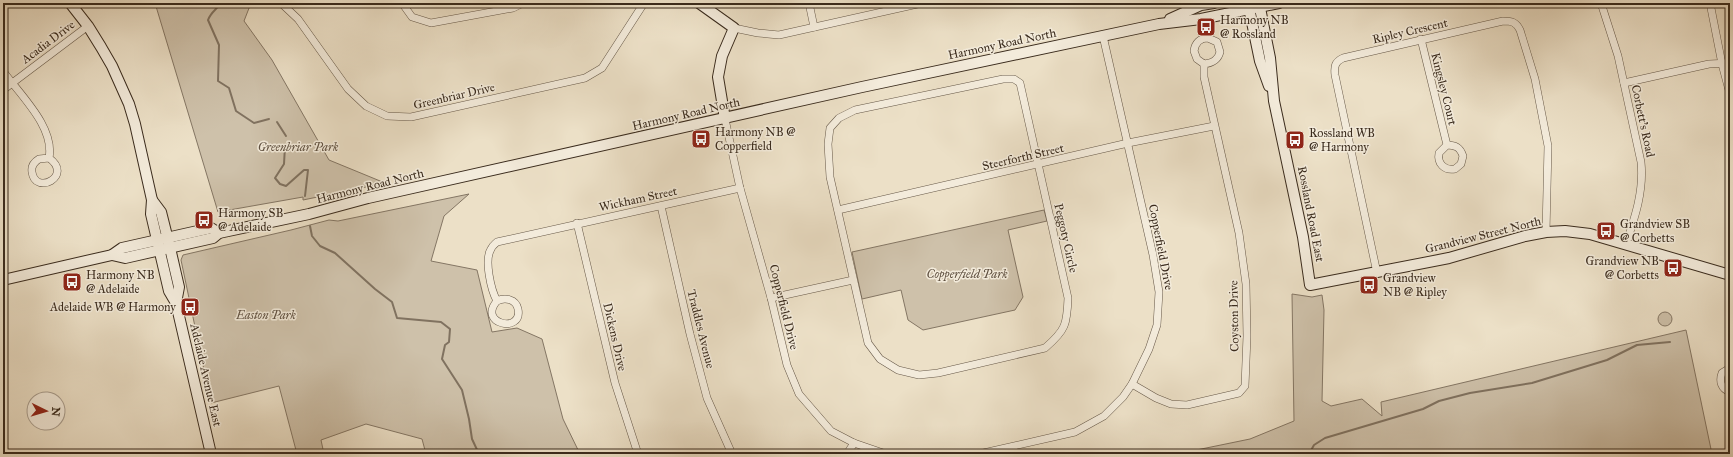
<svg xmlns="http://www.w3.org/2000/svg" width="1733" height="457" viewBox="0 0 1733 457" font-family="'IM FELL Great Primer',serif">
  <rect width="100%" height="100%" fill="#ece0c7"/>
  <filter id="stains"><feTurbulence type="fractalNoise" baseFrequency=".005" numOctaves="4"/><feColorMatrix values="0 0 0 0 .2 0 0 0 0 .09 0 0 0 0 .02 0 0 0 .5 -.17"/></filter>
  <radialGradient id="worn" r=".72"><stop offset=".6" stop-color="#630" stop-opacity="0"/><stop offset="1" stop-color="#630" stop-opacity=".3"/></radialGradient>
  <g fill="#cec1aa" stroke="#847664">
    <path d="M155,3H251L244,21L272,60L329,160L385,183L303,200V197L218,212Z"/>
    <path d="M469,194L444,216L431,261L477,270L492,332L517,328L542,339L563,419L580,454H426L422,439L366,424L321,440L324,454H297L279,386L211,403L181,260L183,255L291,230L329,220L338,221Z"/>
    <path d="M1044,210L1047,221L1008,230L1023,297L1015,310L923,330L908,320L901,290L862,299L852,252Z"/>
    <path d="M1292,294L1312,297L1322,295L1324,310L1322,401L1331,406L1362,399L1382,416L1381,402L1686,330L1712,454H1177L1250,439L1294,421Z"/>
    <circle cx="1665" cy="319" r="7"/>
  </g>
  <g fill="none" stroke-linecap="round" stroke-linejoin="round">
    <g stroke="#807260" stroke-width="2">
      <path d="M221,3C216,10 211,12 208,20L219,45L218,81L229,88L236,111L254,123L269,119"/>
      <path d="M277,122L286,136"/>
      <path d="M285,146L284,164L275,178L280,184L286,186L304,170H308L305,196"/>
      <path d="M310,226L312,236L320,246L335,253L375,289L392,302L397,318L441,322L450,329L449,342L445,345L442,359L462,390L469,419L472,439L479,454"/>
      <path d="M1309,454L1314,445L1325,438L1423,409L1439,401L1470,393L1532,383L1607,360L1637,345L1670,342"/>
    </g>
    <g stroke="#665848" stroke-width="8">
      <g id="street">
        <path d="M281,3L298,19L348,89L366,106L387,116L411,117L585,78L602,68L644,3"/>
        <path d="M402,3L412,17L431,23L513,8L523,3"/>
        <path d="M809,3L814,27"/>
        <path d="M1601,3L1618,56L1641,162C1644,191 1635,217 1626,244"/>
        <path d="M1710,3L1722,64L1730,94"/>
        <path d="M734,28L758,33L779,35L922,3"/>
        <path d="M1421,39L1447,145C1455,145 1460,147 1463,156L1461,164L1455,169C1444,171 1437,163 1439,153L1447,145"/>
        <path d="M3,71C20,95 55,127 49,158C74,176 35,196 32,172C31,166 34,162 39,159L49,158"/>
        <path d="M1003,79H1014L1020,83L1068,298C1067,324 1066,330 1045,348L938,373L919,375L898,370L880,359L868,343L830,177L828,144L830,128L839,118L855,110Z"/>
        <path d="M1624,83L1709,64L1730,63"/>
        <path d="M3,90L88,26"/>
        <path d="M725,119L740,188L771,298L787,365L799,394L831,431L854,443L886,454"/>
        <path d="M661,206L690,334L707,398L732,454"/>
        <path d="M838,210L1128,143L1214,126"/>
        <path d="M577,223L615,383L638,454"/>
        <path d="M1377,273L1335,75C1334,66 1335,62 1343,58L1503,21C1512,21 1516,22 1520,30L1535,79L1548,146L1546,232"/>
        <path d="M771,298L853,280"/>
        <path d="M497,301C505,297 516,299 518,309C523,334 477,324 497,301C491,290 484,260 491,249C492,246 495,244 497,242L740,188"/>
        <path d="M1730,368L1722,373C1719,381 1721,389 1730,392"/>
        <path d="M1132,384L1156,398L1171,404L1187,405L1239,393L1245,386L1247,336L1246,284L1239,233L1204,77V64C1213,63 1218,60 1220,52L1217,42L1208,38C1200,38 1195,43 1194,51L1197,59L1204,64"/>
        <path d="M847,454L854,443"/>
        <path d="M979,454L1075,432L1104,416L1123,397L1132,384L1149,349L1157,325L1159,292L1153,255L1103,36"/>
      </g>
    </g>
    <g stroke="#3a2b1d" stroke-width="12">
      <g id="secondary">
        <path d="M70,3L88,26L101,47L112,66L129,104L135,124L152,200L151,214L162,261L169,291L176,303L211,454"/>
        <path d="M699,3L734,28L722,56L718,77L725,119"/>
        <path d="M1248,3L1260,61L1269,86"/>
        <path d="M1259,3L1270,58L1274,101L1303,237L1310,285L1449,258L1525,236L1546,232L1565,231L1590,234L1730,275"/>
        <path d="M1170,19L1201,5L1214,3"/>
        <path d="M152,200L161,212L170,248L179,287L176,303"/>
        <path d="M112,255L125,258L213,238L219,233L309,214L368,198L862,87L1159,24L1201,19L1279,3"/>
        <path d="M3,280L112,255L122,248L211,228L219,233"/>
      </g>
    </g>
    <use href="#street" stroke="#f3ebdb" stroke-width="7"/>
    <use href="#secondary" stroke="#f3ebdb" stroke-width="10"/>
  </g>
  <defs>
    <g id="bus-square" transform="scale(1)"><rect x="-9" y="-9" width="18" height="18" rx="4" fill="#8f2418" stroke="#f3ebdb"/><path d="M-5-6H5V4H4V6H2V4H-2V6H-4V4H-5ZM-3.5-4V0h7V-4ZM-3.5 1.2v1.5H-2V1.2ZM2 1.2v1.5H3.5V1.2Z" fill="#fff"/></g>
  </defs>
  <g fill-rule="evenodd">
    <use href="#bus-square" x="1206" y="27"/>
    <use href="#bus-square" x="701" y="139"/>
    <use href="#bus-square" x="1295" y="140"/>
    <use href="#bus-square" x="204" y="220"/>
    <use href="#bus-square" x="1606" y="231"/>
    <use href="#bus-square" x="1673" y="268"/>
    <use href="#bus-square" x="72" y="282"/>
    <use href="#bus-square" x="1369" y="285"/>
    <use href="#bus-square" x="190" y="307"/>
  </g>
  <g text-anchor="middle" stroke-width="3" stroke-linejoin="round" paint-order="stroke">
    <g font-size="12" fill="#3a2b1d" stroke="#f3ebdb" text-anchor="start">
      <text x="1220" y="24">Harmony NB<tspan x="1220" dy="14">@ Rossland</tspan></text>
      <text x="715" y="136">Harmony NB @<tspan x="715" dy="14">Copperfield</tspan></text>
      <text x="1309" y="137">Rossland WB<tspan x="1309" dy="14">@ Harmony</tspan></text>
      <text x="218" y="217">Harmony SB<tspan x="218" dy="14">@ Adelaide</tspan></text>
      <text x="1620" y="228">Grandview SB<tspan x="1620" dy="14">@ Corbetts</tspan></text>
      <text x="1659" y="265" text-anchor="end">Grandview NB<tspan x="1659" dy="14">@ Corbetts</tspan></text>
      <text x="86" y="279">Harmony NB<tspan x="86" dy="14">@ Adelaide</tspan></text>
      <text x="1383" y="282">Grandview<tspan x="1383" dy="14">NB @ Ripley</tspan></text>
      <text x="176" y="311" text-anchor="end">Adelaide WB @ Harmony</text>
    </g>
    <g font-size="12" fill="#3a2b1d" stroke="#f3ebdb">
      <text transform="translate(1410 31) rotate(-13)" y="4">Ripley Crescent</text>
      <text transform="translate(48 42) rotate(-37)" y="4">Acadia Drive</text>
      <text transform="translate(1002 44) rotate(-12)" y="4">Harmony Road North</text>
      <text transform="translate(1444 89) rotate(76)" y="4">Kingsley Court</text>
      <text transform="translate(454 96) rotate(-13)" y="4">Greenbriar Drive</text>
      <text transform="translate(686 114) rotate(-13)" y="4">Harmony Road North</text>
      <text transform="translate(1643 121) rotate(78)" y="4">Corbett's Road</text>
      <text transform="translate(1023 157) rotate(-13)" y="4">Steerforth Street</text>
      <text transform="translate(370 186) rotate(-14)" y="4">Harmony Road North</text>
      <text transform="translate(638 199) rotate(-12)" y="4">Wickham Street</text>
      <text transform="translate(1311 214) rotate(79)" y="4">Rossland Road East</text>
      <text transform="translate(1483 235) rotate(-14)" y="4">Grandview Street North</text>
      <text transform="translate(1066 238) rotate(77)" y="4">Peggoty Circle</text>
      <text transform="translate(1161 247) rotate(79)" y="4">Copperfield Drive</text>
      <text transform="translate(784 307) rotate(76)" y="4">Copperfield Drive</text>
      <text transform="translate(1234 316) rotate(-91)" y="4">Coyston Drive</text>
      <text transform="translate(701 329) rotate(76)" y="4">Traddles Avenue</text>
      <text transform="translate(615 337) rotate(77)" y="4">Dickens Drive</text>
      <text transform="translate(206 375) rotate(77)" y="4">Adelaide Avenue East</text>
    </g>
    <g font-size="12" font-style="italic" fill="#5f5040" stroke="#f3ebdb">
      <text x="298" y="151">Greenbriar Park</text>
      <text x="967" y="278">Copperfield Park</text>
      <text x="266" y="319">Easton Park</text>
    </g>
  </g>
  <rect width="1733" height="457" fill="none" stroke="#ece0c7" stroke-width="16"/>
  <rect x="4" y="4" width="1725" height="449" fill="none" stroke="#3a2b1d" stroke-width="2"/>
  <rect x="8" y="8" width="1717" height="441" fill="none" stroke="#3a2b1d"/>
  <g transform="translate(46 411) rotate(95)"><circle r="19" fill="#f3ebdb" stroke="#a99e8f"/>
  <path d="M0-3L7 15L0 10L-7 15Z" fill="#8f2418"/>
  <text y="-6" font-size="11" font-weight="bold" text-anchor="middle" fill="#3a2b1d">N</text>
  </g>
  <rect width="100%" height="100%" filter="url(#stains)"/>
  <rect width="100%" height="100%" fill="url(#worn)"/>
</svg>
